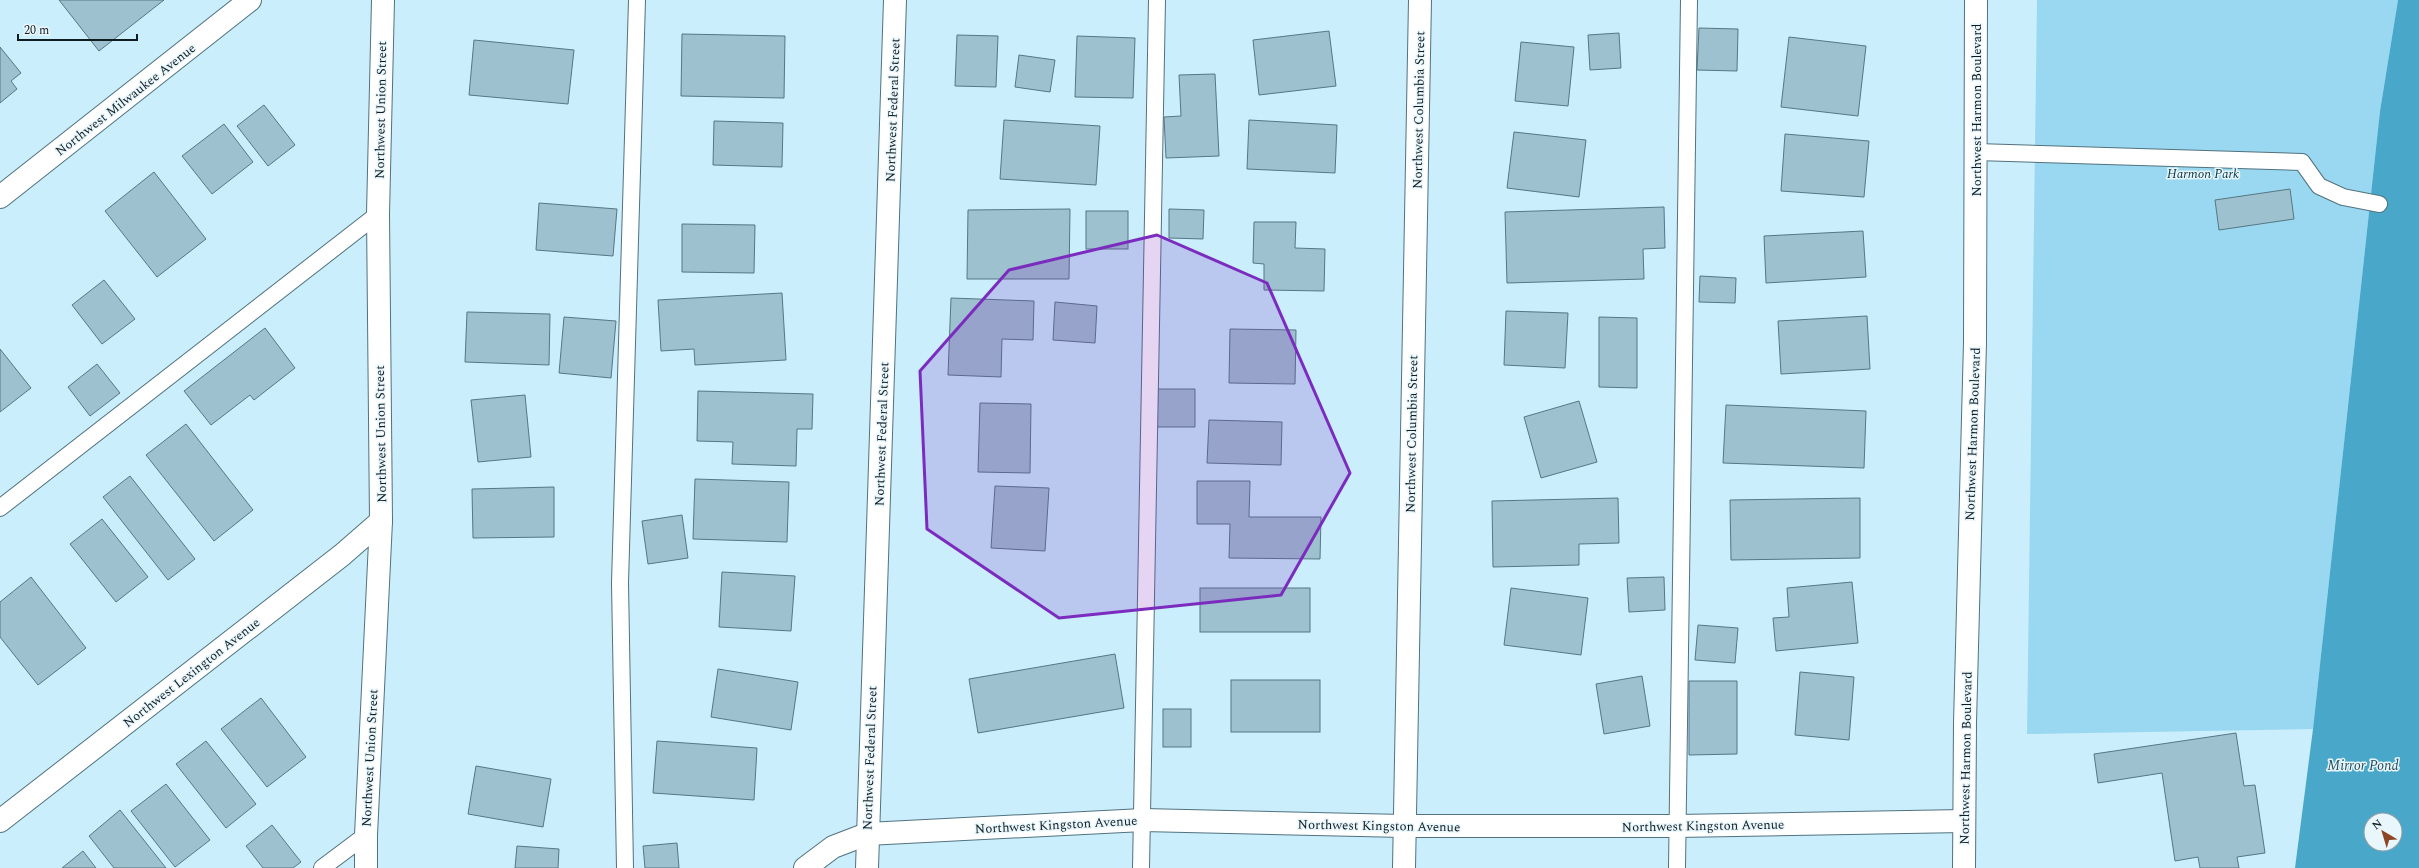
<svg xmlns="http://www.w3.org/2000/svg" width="2419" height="868" viewBox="0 0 2419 868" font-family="Spectral,serif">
  <rect width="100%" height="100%" fill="#caeefc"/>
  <path fill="#99d8f0" d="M2037,0H2398L2380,111L2313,729L2027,734Z"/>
  <path fill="#49a8c9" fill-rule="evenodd" d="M2398,0H2419V868H2295L2313,729L2380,111ZM2371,820H2395V844H2371Z"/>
  <g fill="#9ec1cf" stroke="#567783">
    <path d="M59,0H164L99,51Z"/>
    <path d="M1699,28L1738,29L1737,71L1697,70Z"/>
    <path d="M1329,31L1336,86L1259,95L1253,40Z"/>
    <path d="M1619,33L1621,68L1590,70L1588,35Z"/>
    <path d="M682,34L785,36L784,98L681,96Z"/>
    <path d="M957,35L998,36L996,87L955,86Z"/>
    <path d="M1077,36L1135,38L1133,98L1075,97Z"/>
    <path d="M1789,37L1866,46L1858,116L1781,107Z"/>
    <path d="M474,40L574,50L568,104L469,95Z"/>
    <path d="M1521,42L1574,47L1568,106L1515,101Z"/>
    <path d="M0,47L21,73L11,81L17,89L0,103Z"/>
    <path d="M1019,55L1055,60L1050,92L1015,87Z"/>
    <path d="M1215,74L1219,156L1166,158L1164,117L1181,116L1179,75Z"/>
    <path d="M264,105L295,145L268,166L237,126Z"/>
    <path d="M1004,120L1100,126L1096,185L1000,179Z"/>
    <path d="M1249,120L1337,125L1335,173L1247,169Z"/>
    <path d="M714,121L783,123L782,167L713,165Z"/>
    <path d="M224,124L253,162L212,194L182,156Z"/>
    <path d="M1514,132L1586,140L1579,197L1507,188Z"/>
    <path d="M1785,134L1869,141L1864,197L1781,191Z"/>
    <path d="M154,172L206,239L157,277L105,211Z"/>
    <path d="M2290,189L2294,219L2219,230L2215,200Z"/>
    <path d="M539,203L617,209L613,256L536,250Z"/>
    <path d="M1664,207L1665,248L1643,249L1644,279L1507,283L1505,212Z"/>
    <path d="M1070,209L1069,279H967L968,210Z"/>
    <path d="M1169,209L1204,210L1203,239L1169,238Z"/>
    <rect x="1086" y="211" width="42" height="38"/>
    <path d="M1254,222H1296L1295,248L1325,249L1324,291L1264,290V264L1253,263Z"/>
    <path d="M682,224L755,225L754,273L682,272Z"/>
    <path d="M1863,231L1866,277L1766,283L1764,236Z"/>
    <path d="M1700,276L1736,278L1735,303L1699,302Z"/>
    <path d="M104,280L135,319L102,344L72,305Z"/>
    <path d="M782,293L786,360L695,365L694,349L661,351L658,300Z"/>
    <path d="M951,298L1034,301L1033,340L1002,339L1001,377L948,375Z"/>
    <path d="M1055,302L1097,306L1095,343L1053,340Z"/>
    <path d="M1506,311L1568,313L1565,368L1504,365Z"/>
    <path d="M467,312L550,314L549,365L465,362Z"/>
    <path d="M1867,316L1870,369L1781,374L1778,321Z"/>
    <path d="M564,317L616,321L611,378L559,373Z"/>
    <path d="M1599,317L1637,318V388L1599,387Z"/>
    <path d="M265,328L295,368L254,400L250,395L211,425L184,391Z"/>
    <path d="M1230,329L1296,330L1295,384L1229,383Z"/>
    <path d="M0,349L31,388L0,412Z"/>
    <path d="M97,364L120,393L90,416L68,387Z"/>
    <path d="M1158,389H1195V427H1157Z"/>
    <path d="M698,391L813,394L812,429H797L796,466L732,464L733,442L697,441Z"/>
    <path d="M525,395L531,457L478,462L471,400Z"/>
    <path d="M1579,401L1597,462L1541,478L1524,417Z"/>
    <path d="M980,403L1031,404L1030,473L978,472Z"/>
    <path d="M1726,405L1866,411L1864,468L1723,463Z"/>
    <path d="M1209,420L1282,422L1281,465L1207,463Z"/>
    <path d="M186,424L253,510L214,541L146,455Z"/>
    <path d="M130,476L195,559L168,580L103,497Z"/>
    <path d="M695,479L789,482L787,542L693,539Z"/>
    <path d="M1197,481H1250L1249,517H1321L1320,559L1229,558L1230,524H1197Z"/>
    <path d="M995,486L1049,488L1045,551L991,548Z"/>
    <path d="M554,487V537L473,538L472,489Z"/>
    <path d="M1618,498L1619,543L1579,544V565L1493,567L1492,501Z"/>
    <path d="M1860,498V558L1731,560L1730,500Z"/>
    <path d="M682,515L688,558L648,564L642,521Z"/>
    <path d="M102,519L148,577L116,602L70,544Z"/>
    <path d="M722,572L795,576L791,631L719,627Z"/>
    <path d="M31,577L86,648L38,685L0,637V602Z"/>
    <path d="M1664,577L1665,610L1629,612L1627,578Z"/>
    <path d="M1852,582L1858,643L1776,651L1773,618L1789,617L1787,588Z"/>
    <rect x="1200" y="588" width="110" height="44"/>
    <path d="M1511,588L1588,598L1581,655L1504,645Z"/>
    <path d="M1698,625L1738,628L1735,663L1695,660Z"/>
    <path d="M1115,654L1124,708L978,733L969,679Z"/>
    <path d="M718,669L798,682L791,730L711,717Z"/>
    <path d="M1800,672L1854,677L1849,740L1795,735Z"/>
    <path d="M1642,676L1650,726L1604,734L1596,684Z"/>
    <rect x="1231" y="680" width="89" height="52"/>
    <path d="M1689,681H1737V754L1689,755Z"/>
    <path d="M261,698L306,757L267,787L221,729Z"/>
    <rect x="1163" y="709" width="28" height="38"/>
    <path d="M2236,733L2244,786L2255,785L2265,853L2237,857L2239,868H2200L2198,857L2175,861L2162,773L2098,783L2094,754Z"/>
    <path d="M206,741L256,804L226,828L176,764Z"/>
    <path d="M657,741L757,748L754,800L653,793Z"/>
    <path d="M476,766L551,779L543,827L468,814Z"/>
    <path d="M166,784L210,840L175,867L131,811Z"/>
    <path d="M120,810L166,868H114L89,836Z"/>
    <path d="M272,825L301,862L293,868H263L246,846Z"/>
    <path d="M677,843L679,868H645L643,846Z"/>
    <path d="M517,846L559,849L558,868H515Z"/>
    <path d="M83,851L96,868H62Z"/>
  </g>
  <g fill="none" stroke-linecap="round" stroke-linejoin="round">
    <g stroke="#51727e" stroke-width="18">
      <g id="lane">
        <path d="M1976,152L2302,162L2319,186L2343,197L2379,204"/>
        <path d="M0,508L378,214"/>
        <path d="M322,868L366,835"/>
        <path d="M625,868L620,583L637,0"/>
        <path d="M1141,868L1157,0"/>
        <path d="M1677,868L1689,0"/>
      </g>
    </g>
    <g stroke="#51727e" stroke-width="24">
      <g id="street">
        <path d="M0,197L250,0"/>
        <path d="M0,821L342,555L381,521"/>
        <path d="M366,868V835L381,521L378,214L383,0"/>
        <path d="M805,868L833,847L867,834L1143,820L1404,826H1677L1964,821"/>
        <path d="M867,868L895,0"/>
        <path d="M1404,868L1420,0"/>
        <path d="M1964,868L1965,723L1975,342L1976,0"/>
      </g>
    </g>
    <use href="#lane" stroke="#fff" stroke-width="16"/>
    <use href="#street" stroke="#fff" stroke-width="22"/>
  </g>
  <path fill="#7b2cbf" fill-opacity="0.2" stroke="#7b2cbf" stroke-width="3" stroke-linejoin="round" d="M1157,235L1267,283L1350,473L1281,595L1059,618L927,529L920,371L1009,270Z"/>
  <g text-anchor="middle" stroke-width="3" stroke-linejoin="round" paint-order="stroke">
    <g font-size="13" fill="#0f1c21" stroke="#e9f7fc">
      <text transform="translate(125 99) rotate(-38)" y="5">Northwest Milwaukee Avenue</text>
      <text transform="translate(380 110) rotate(-89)" y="5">Northwest Union Street</text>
      <text transform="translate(892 110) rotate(-88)" y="5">Northwest Federal Street</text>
      <text transform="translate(1418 110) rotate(-89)" y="5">Northwest Columbia Street</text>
      <text transform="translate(1976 110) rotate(-90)" y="5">Northwest Harmon Boulevard</text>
      <text transform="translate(380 434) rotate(-91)" y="5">Northwest Union Street</text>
      <text transform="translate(881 434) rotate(-88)" y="5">Northwest Federal Street</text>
      <text transform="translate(1411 434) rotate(-89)" y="5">Northwest Columbia Street</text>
      <text transform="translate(1972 434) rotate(-88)" y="5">Northwest Harmon Boulevard</text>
      <text transform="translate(191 672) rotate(-38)" y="5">Northwest Lexington Avenue</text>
      <text transform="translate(369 758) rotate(-87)" y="5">Northwest Union Street</text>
      <text transform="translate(869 758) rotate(-88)" y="5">Northwest Federal Street</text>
      <text transform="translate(1965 758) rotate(-89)" y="5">Northwest Harmon Boulevard</text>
      <text transform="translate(1056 824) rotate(-3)" y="5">Northwest Kingston Avenue</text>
      <text transform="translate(1379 825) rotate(1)" y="5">Northwest Kingston Avenue</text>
      <text transform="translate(1703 825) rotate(-1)" y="5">Northwest Kingston Avenue</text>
    </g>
    <g font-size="13" font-style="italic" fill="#053240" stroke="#e9f7fc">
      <text x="2203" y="178">Harmon Park</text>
    </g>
    <g font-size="14" font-style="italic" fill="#244d5c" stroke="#e9f7fc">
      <text x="2363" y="770">Mirror Pond</text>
    </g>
  </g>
  <g transform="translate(2383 832) rotate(322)"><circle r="19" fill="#e9f7fc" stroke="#929fa4"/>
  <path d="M0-3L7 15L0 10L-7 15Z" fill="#8d4524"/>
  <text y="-6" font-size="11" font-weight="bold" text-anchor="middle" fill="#0f1c21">N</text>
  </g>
  <path d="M18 34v6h119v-6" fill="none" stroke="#0f1c21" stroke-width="2"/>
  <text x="24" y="34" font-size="12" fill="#0f1c21" stroke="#e9f7fc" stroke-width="3" paint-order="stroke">20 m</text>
</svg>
